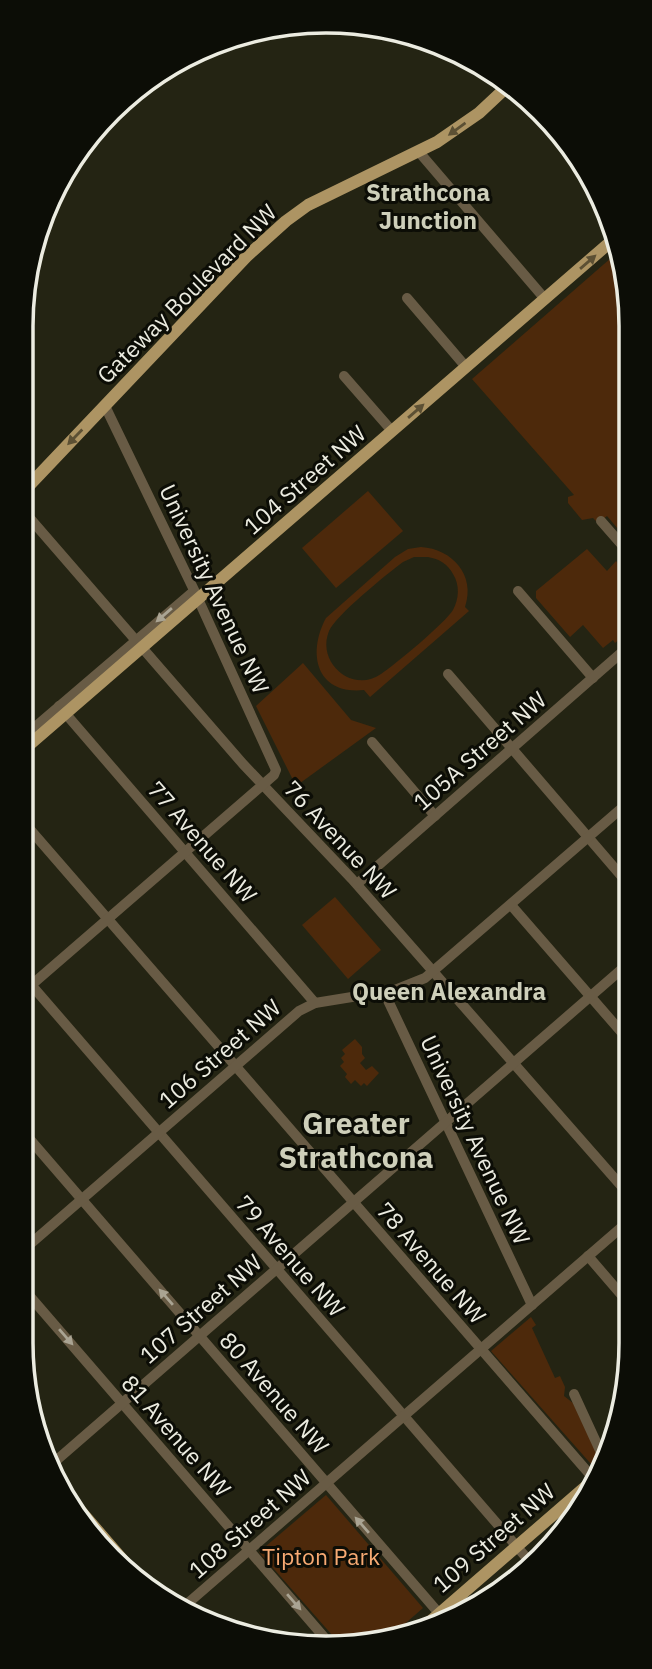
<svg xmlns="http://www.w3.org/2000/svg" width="652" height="1669" viewBox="0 0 652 1669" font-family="'IBM Plex Sans',sans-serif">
  <rect width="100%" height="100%" fill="#242413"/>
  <g fill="#4d290b" fill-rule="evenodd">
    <path d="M619,251L628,286L629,466L624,470L629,476V542L607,516L598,523L593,518L582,520L568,503V497L574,495L472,379Z"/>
    <path d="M368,491L403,531L336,588L302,548Z"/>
    <path d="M421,547C452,549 476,575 465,607L469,611L370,697L364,690C316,695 307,653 326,618L395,557L408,549ZM428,557C439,559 448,564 453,574C460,585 459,599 453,610C445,623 396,664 381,674C353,694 316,663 329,631C336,615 387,574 403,562L414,557Z"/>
    <path d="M587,549L607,571L616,561L629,576V631L615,643L613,640L603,648L583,625L570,637L536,598V591Z"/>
    <path d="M303,663L351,720L376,728L296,786L256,706Z"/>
    <path d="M335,897L381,950L348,979L302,925Z"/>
    <path d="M355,1039L362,1047V1054L365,1058L360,1063L366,1070L372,1066L379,1073L367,1086L364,1083L361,1086L355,1080L351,1084L345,1077L347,1074L340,1066L344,1062L341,1058L345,1054L342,1050Z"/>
    <path d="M531,1317L536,1325L532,1328L555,1378L560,1376L565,1387L564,1396L573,1403L598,1456L591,1464L491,1351Z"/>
    <path d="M326,1495L423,1608L384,1642L340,1644L259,1552Z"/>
  </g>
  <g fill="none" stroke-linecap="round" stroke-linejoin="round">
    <g stroke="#685b45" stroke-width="10">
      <path d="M419,152L545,299"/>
      <path d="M592,189L603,202"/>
      <path d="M407,298L466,367"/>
      <path d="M344,376L392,431"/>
      <path d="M626,475L629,473"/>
      <path d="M21,508L243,764L352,879L631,1197"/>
      <path d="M601,521L629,553"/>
      <path d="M518,591L593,678"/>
      <path d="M448,674L630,886"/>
      <path d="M59,706L315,1003"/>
      <path d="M21,739L194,591"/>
      <path d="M372,742L435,816"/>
      <path d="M21,819L593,1478"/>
      <path d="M357,884L629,646"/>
      <path d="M511,905L630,1042"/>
      <path d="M21,973L531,1563"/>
      <path d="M384,992L532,1305"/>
      <path d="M21,994L274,775L276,770L194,590L105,406"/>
      <path d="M21,1129L443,1618"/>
      <path d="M21,1252L299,1011L315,1003L395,990L425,978L630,801"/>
      <path d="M588,1256L631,1306"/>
      <path d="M21,1286L330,1644"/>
      <path d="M574,1394L603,1457"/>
      <path d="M51,1465L630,962"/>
      <path d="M180,1610L631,1219"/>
    </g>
    <g stroke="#ad9463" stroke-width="12">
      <path d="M21,494L246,257L286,221L308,205L437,142L479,113L509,85"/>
      <path d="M21,752L615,238"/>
      <path d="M72,1501L140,1580"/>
      <path d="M425,1626L591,1482"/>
    </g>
  </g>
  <defs><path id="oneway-solid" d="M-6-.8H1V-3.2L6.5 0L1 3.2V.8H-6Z" transform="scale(1.75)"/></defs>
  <g fill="#5c5034">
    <use href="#oneway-solid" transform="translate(457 129) rotate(144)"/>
    <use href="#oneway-solid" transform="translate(588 262) rotate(-41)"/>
    <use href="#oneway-solid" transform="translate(416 411) rotate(-41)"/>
    <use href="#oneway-solid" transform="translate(75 437) rotate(134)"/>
  </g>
  <g fill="#aaa493">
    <use href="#oneway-solid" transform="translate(164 615) rotate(139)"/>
    <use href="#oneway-solid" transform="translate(166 1297) rotate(-131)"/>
    <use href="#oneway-solid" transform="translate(66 1337) rotate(49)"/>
    <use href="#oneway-solid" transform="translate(362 1525) rotate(-131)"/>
    <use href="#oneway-solid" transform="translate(294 1602) rotate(49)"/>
  </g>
  <g text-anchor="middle" stroke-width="6" stroke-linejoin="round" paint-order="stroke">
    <g font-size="23" fill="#ecece1" stroke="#0c0d06">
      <text transform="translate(187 294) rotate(-45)" y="8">Gateway Boulevard NW</text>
      <text transform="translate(305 480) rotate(-41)" y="8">104 Street NW</text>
      <text transform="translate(214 589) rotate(65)" y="8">University Avenue NW</text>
      <text transform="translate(480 751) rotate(-41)" y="8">105A Street NW</text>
      <text transform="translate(340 840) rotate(47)" y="8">76 Avenue NW</text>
      <text transform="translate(202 842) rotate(49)" y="8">77 Avenue NW</text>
      <text transform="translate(220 1054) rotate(-41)" y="8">106 Street NW</text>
      <text transform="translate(475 1140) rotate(65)" y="8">University Avenue NW</text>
      <text transform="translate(290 1256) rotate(49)" y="8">79 Avenue NW</text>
      <text transform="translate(431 1263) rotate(49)" y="8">78 Avenue NW</text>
      <text transform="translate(201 1309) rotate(-41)" y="8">107 Street NW</text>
      <text transform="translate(274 1393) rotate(49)" y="8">80 Avenue NW</text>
      <text transform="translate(176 1436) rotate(49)" y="8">81 Avenue NW</text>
      <text transform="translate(250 1524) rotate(-41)" y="8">108 Street NW</text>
      <text transform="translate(494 1538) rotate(-41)" y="8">109 Street NW</text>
    </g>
    <g font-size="23" fill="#f7aa73" stroke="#0c0d06">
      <text x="321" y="1565">Tipton Park</text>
    </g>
    <g font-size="24" font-weight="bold" fill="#cecfba" stroke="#0c0d06">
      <text x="428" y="201">Strathcona<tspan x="428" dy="28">Junction</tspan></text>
      <text x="449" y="1000">Queen Alexandra</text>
    </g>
    <g font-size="30" font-weight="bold" fill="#cecfba" stroke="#0c0d06">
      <text x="356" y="1134">Greater<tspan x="356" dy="34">Strathcona</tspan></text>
    </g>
  </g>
  <path d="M0 0H652V1669H0ZM326 33H326A293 293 0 0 1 619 326V1343A293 293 0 0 1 326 1636H326A293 293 0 0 1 33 1343V326A293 293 0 0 1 326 33Z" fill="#0c0d06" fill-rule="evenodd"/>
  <path fill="none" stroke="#ecece1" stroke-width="3.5" d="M326 33H326A293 293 0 0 1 619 326V1343A293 293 0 0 1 326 1636H326A293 293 0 0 1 33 1343V326A293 293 0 0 1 326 33Z"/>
</svg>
